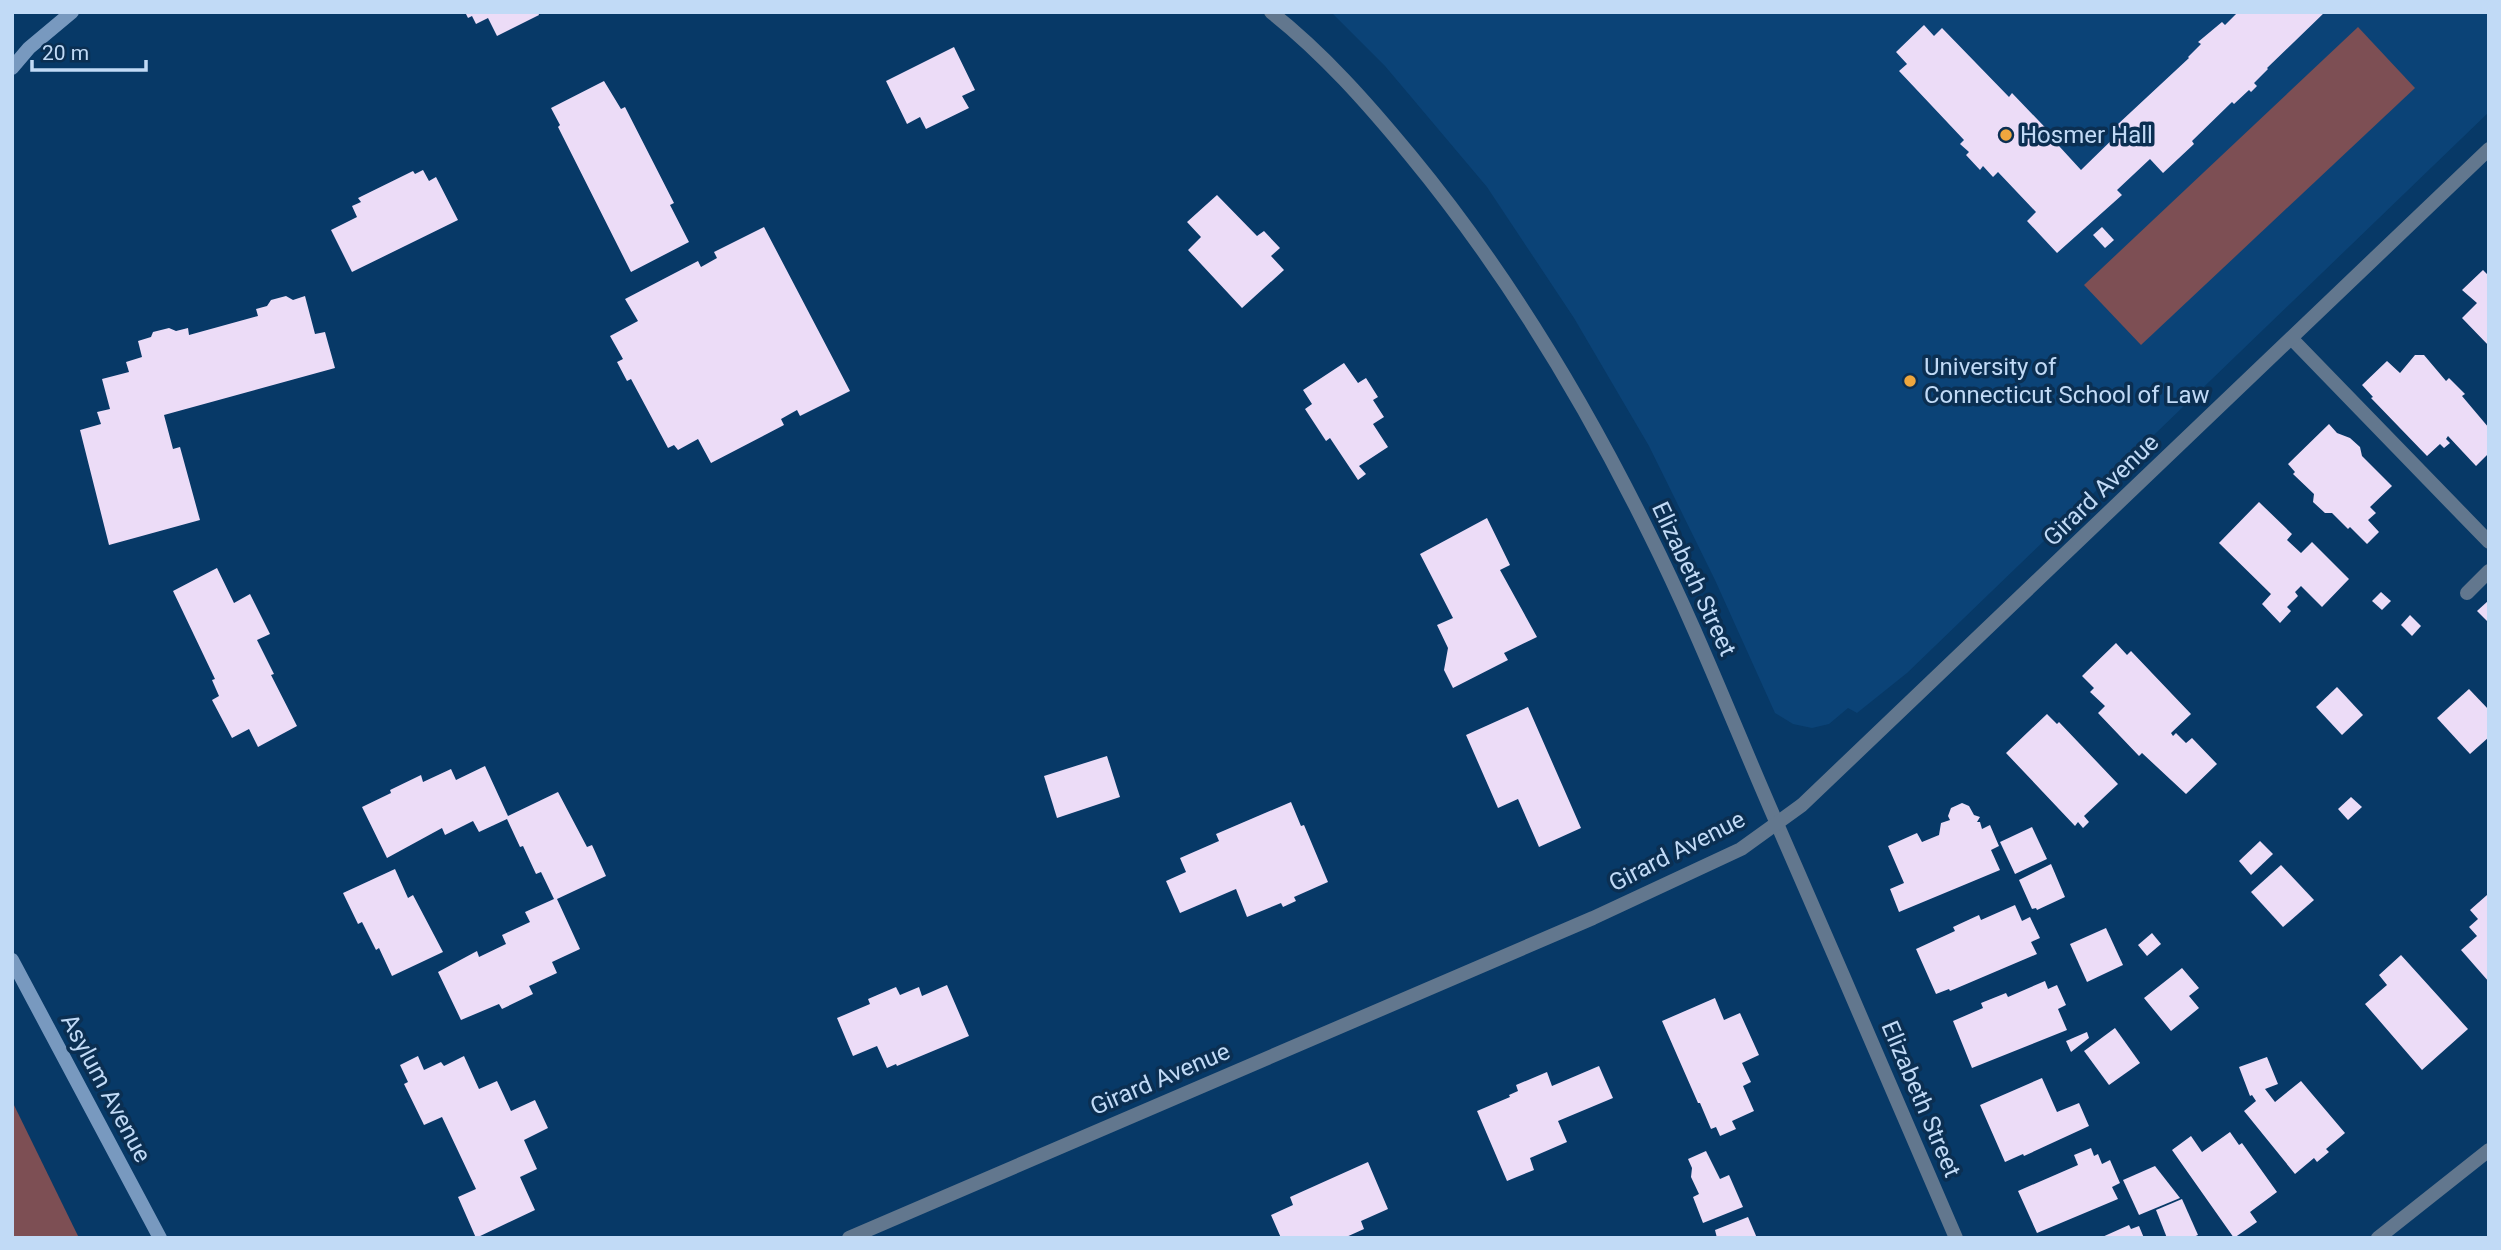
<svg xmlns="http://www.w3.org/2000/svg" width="2501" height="1250" viewBox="0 0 2501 1250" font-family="Roboto,sans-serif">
  <rect width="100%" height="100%" fill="#073967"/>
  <path fill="#0b4377" d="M1331,12H2489V112L1907,673L1857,713L1848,708L1829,724L1812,728L1793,724L1775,713L1715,580L1649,446L1574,318L1487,187L1385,66Z"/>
  <g fill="#7d4f54">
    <path d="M2358,27L2415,88L2141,345L2084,285Z"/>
    <path d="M12,1101L79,1238H12Z"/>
  </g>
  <g fill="#ecdcf7">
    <path d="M465,12H538L539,15L497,36L488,18L476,24L472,16L468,18Z"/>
    <path d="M2238,12H2325L2267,68L2268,69L2254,83L2257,86L2251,92L2249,90L2234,104L2232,102L2192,141L2194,144L2163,173L2150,159L2117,190L2122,195L2057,253L2027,221L2036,212L1998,172L1993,177L1983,166L1980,170L1966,155L1969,152L1960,144L1964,140L1899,71L1907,64L1896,52L1924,25L1934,36L1942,28L2009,97L2012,93L2061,144L2059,146L2081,170L2122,130L2117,125L2189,58L2188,57L2201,44L2198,42L2222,22L2225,25Z"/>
    <path d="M954,47L975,90L962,96L969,108L926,129L920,117L907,124L886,81Z"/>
    <path d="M604,81L621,109L625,107L674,203L670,205L689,242L631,272L558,127L560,125L551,108Z"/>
    <path d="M423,170L429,181L436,177L458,220L352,272L331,230L357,217L352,206L361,202L358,198L413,171L415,174Z"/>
    <path d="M1217,195L1257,236L1264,231L1280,248L1271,256L1284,270L1242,308L1188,250L1201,237L1187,222Z"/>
    <path d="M764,227L850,391L800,416L797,410L781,419L784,425L711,463L698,439L678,450L674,445L668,448L631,379L627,381L617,362L623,359L610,336L638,321L625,299L698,261L701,267L717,258L714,252Z"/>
    <path d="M2102,227L2114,240L2105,248L2093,235Z"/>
    <path d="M2483,270L2489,276V346L2462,318L2477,303L2462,290Z"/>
    <path d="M286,296L293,300L305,296L315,334L325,332L335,368L164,415L173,449L180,447L200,520L109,545L80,430L101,424L97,412L110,409L102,379L129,372L126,362L142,357L138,341L151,337L153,332L169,328L176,331L188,328L189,335L258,316L256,309L267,306L271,300Z"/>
    <path d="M2415,355H2424L2446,381L2449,378L2465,394L2462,396L2489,428V453L2476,466L2448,436L2446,439L2450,443L2444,448L2440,444L2427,456L2371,398L2373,397L2362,385L2387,361L2400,373Z"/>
    <path d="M1344,363L1358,383L1366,378L1378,397L1373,400L1384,417L1373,424L1388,447L1359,466L1366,474L1358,480L1330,438L1326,441L1305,409L1312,404L1303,390Z"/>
    <path d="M2329,424L2337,433L2350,438L2360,447L2362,456L2392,486L2370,507L2376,513L2368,520L2379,532L2367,544L2350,527L2348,529L2332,513H2325L2313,502L2314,494L2293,474L2295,472L2288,464Z"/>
    <path d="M2259,502L2292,534L2287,540L2301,553L2312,542L2349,579L2322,607L2301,586L2295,592L2298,596L2287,607L2291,611L2280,623L2262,604L2271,594L2219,543Z"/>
    <path d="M1487,518L1510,565L1500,570L1537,637L1504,653L1508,660L1453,688L1444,670L1448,648L1437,625L1453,618L1420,554Z"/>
    <path d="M217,568L234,603L250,594L270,634L257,640L274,674L271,675L297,726L258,747L249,729L232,738L212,700L219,696L212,680L215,679L173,591Z"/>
    <path d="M2381,592L2391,601L2382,610L2372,601Z"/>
    <path d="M2489,600V623L2477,611Z"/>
    <path d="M2410,615L2421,626L2412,636L2401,625Z"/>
    <path d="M2116,643L2127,655L2131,651L2191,714L2171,733L2173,736L2176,733L2186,743L2192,738L2217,764L2186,794L2142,753L2139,756L2098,713L2105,706L2090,692L2094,688L2082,676Z"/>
    <path d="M2337,687L2363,715L2342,735L2316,707Z"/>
    <path d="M2469,689L2489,710V737L2470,754L2437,718Z"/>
    <path d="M1528,707L1581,828L1539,847L1518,799L1498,808L1466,735Z"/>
    <path d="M2047,714L2057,724L2059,722L2118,784L2084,816L2089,822L2083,828L2078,822L2075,826L2006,753Z"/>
    <path d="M1107,756L1120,797L1057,818L1044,776Z"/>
    <path d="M485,766L508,816L558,792L587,847L592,845L606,876L557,899L580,949L552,962L557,973L529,986L533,994L502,1009L499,1004L461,1020L438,972L477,951L479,957L506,944L502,935L530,922L525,912L554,899L541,872L536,874L523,846L520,847L507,819L479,832L473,821L445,835L442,828L387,858L362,807L391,793L390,790L421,775L423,782L451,769L456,780Z"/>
    <path d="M2351,797L2362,807L2348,820L2338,809Z"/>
    <path d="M1291,802L1301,826L1304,825L1328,882L1294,897L1296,901L1283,907L1281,903L1247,917L1236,889L1180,913L1166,881L1186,872L1180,858L1219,841L1216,834Z"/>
    <path d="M1962,803L1969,806L1974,815L1980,817L1977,822H1980L1982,829L1990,825L1999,846L1991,850L2000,870L1899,912L1890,889L1904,883L1888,846L1917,833L1922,842L1939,835L1941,823L1950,820L1948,816L1951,808Z"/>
    <path d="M2032,827L2047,859L2015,874L2000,842Z"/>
    <path d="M2260,841L2273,854L2251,875L2239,861Z"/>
    <path d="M2051,864L2065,897L2037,910L2036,908L2032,909L2019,880Z"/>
    <path d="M2281,865L2314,900L2283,927L2251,892Z"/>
    <path d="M395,869L408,898L413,895L443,952L392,976L379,948L376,950L362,922L358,924L343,893Z"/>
    <path d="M2487,895L2489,897V982L2461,950L2477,936L2469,927L2478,919L2470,910Z"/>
    <path d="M2015,905L2022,921L2030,917L2040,938L2031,942L2037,954L1950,991L1949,989L1936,994L1916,949L1955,931L1953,927L1979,915L1981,920Z"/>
    <path d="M2106,928L2123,965L2087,982L2070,944Z"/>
    <path d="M2152,933L2161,944L2147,956L2138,945Z"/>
    <path d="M2401,955L2468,1029L2422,1070L2365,1004L2387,985L2379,975Z"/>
    <path d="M2182,968L2199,988L2189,996L2199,1008L2171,1031L2144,998Z"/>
    <path d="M2045,981L2048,989L2057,985L2066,1005L2058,1009L2067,1030L1972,1068L1953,1021L1983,1008L1981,1003L2006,993L2008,997Z"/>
    <path d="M947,985L969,1036L897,1066L896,1064L887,1068L877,1046L853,1056L837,1018L870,1004L868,999L896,987L900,995L919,987L922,996Z"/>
    <path d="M1715,998L1724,1020L1740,1013L1759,1055L1742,1063L1751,1082L1743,1086L1754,1111L1732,1121L1736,1129L1720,1136L1716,1127L1711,1129L1700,1103H1698L1662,1021Z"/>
    <path d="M2115,1028L2140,1063L2109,1085L2084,1051Z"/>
    <path d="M2087,1032L2089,1038L2071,1052L2066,1041Z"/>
    <path d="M418,1056L424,1070L441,1062L444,1066L464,1056L479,1089L497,1081L511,1111L535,1100L548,1128L524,1140L537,1169L520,1177L535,1210L476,1238L458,1197L476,1189L442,1117L424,1125L404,1084L408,1082L400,1065Z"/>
    <path d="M2267,1057L2278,1084L2265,1089L2275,1102L2301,1081L2345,1133L2326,1149L2329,1152L2317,1162L2314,1158L2295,1174L2244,1111L2256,1101L2252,1095L2250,1096L2239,1067Z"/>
    <path d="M1599,1066L1613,1098L1558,1121L1567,1142L1530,1158L1534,1170L1507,1181L1477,1111L1510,1097L1509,1095L1518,1091L1516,1085L1547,1072L1552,1086Z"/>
    <path d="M2042,1078L2057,1112L2079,1103L2089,1126L2024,1156L2023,1154L2005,1162L1980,1105Z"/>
    <path d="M2230,1132L2239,1145L2242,1143L2277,1192L2250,1212L2257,1222L2234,1238L2172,1150L2191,1136L2202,1152Z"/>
    <path d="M2091,1148L2094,1156L2098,1154L2102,1164L2110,1160L2120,1183L2112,1187L2118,1199L2037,1233L2018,1191L2078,1165L2074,1155Z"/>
    <path d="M1706,1151L1720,1179L1729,1175L1743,1207L1703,1223L1693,1197L1699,1194L1691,1177L1692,1168L1688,1159Z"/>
    <path d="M1368,1162L1388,1209L1361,1221L1364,1229L1344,1238H1281L1271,1215L1293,1205L1290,1197Z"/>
    <path d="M2155,1166L2180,1198L2139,1215L2123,1180Z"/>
    <path d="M2182,1199L2198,1235L2191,1238H2167L2156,1210Z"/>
    <path d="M1748,1217L1757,1238H1717L1715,1230Z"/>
    <path d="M2129,1225L2131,1229L2139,1226L2144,1238H2100Z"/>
  </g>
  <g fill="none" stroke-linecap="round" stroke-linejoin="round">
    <g stroke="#62778e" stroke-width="14">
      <path d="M2292,339L2489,542"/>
      <path d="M2467,593L2489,571"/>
    </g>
    <g stroke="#62778e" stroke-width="14">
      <path d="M1271,12C1323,53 1368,104 1410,155C1505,270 1583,399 1649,533C1697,629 1735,728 1778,826C1838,963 1897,1101 1956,1238"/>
      <path d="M849,1238L1593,918L1741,849L1802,805L2489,149"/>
      <path d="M2378,1238L2489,1150"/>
    </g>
    <g stroke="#7899bf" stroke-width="14">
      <path d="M12,68L29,48L72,12"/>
      <path d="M12,960L160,1238"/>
    </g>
  </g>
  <g fill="#efa73e" stroke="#0b2f52" stroke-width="2.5">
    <circle cx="2006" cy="135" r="7"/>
    <circle cx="1910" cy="381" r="7"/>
  </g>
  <g text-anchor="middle" stroke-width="7" stroke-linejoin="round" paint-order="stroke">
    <g font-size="24" fill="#c1daf6" stroke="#0b2f52" text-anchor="start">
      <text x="2020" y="143">Hosmer Hall</text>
      <text x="1924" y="375">University of<tspan x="1924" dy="28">Connecticut School of Law</tspan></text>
    </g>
    <g font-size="24" fill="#c1daf6" stroke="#0b2f52">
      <text transform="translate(2101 490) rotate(-44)" y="8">Girard Avenue</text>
      <text transform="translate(1694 579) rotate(65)" y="8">Elizabeth Street</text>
      <text transform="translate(1677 851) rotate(-27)" y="8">Girard Avenue</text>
      <text transform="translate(1160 1079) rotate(-23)" y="8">Girard Avenue</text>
      <text transform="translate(106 1088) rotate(62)" y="8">Asylum Avenue</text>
      <text transform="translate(1921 1099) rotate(67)" y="8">Elizabeth Street</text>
    </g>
  </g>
  <rect width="2501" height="1250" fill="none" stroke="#c1daf6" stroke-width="28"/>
  <path d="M32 60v10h114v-10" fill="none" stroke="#c1daf6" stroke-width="3.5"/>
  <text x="42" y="60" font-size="21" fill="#c1daf6" stroke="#0b2f52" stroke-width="5" paint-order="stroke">20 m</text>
</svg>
